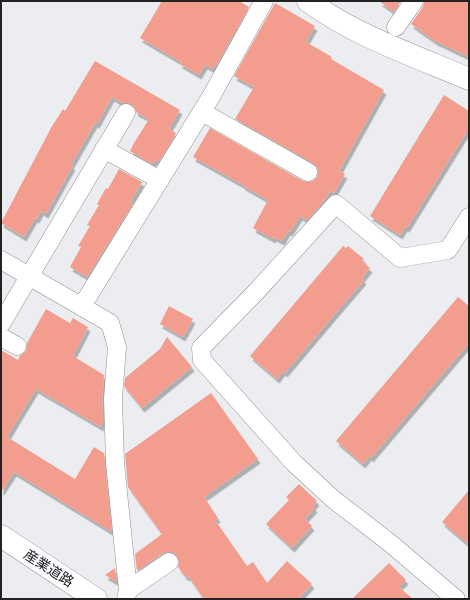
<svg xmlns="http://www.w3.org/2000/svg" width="470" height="600" viewBox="0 0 470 600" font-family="'Alegreya Sans','Noto Sans JP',sans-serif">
  <defs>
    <filter id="shadow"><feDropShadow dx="2.5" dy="4.5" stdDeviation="0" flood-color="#0004"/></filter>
  </defs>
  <rect width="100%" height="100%" fill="#ecedf0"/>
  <g fill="#f39d8f" filter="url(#shadow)">
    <path d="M162,1H239L249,7L216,66L215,65L213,69L205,65L199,75L180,64L181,62L140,38Z"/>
    <path d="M379,1H401L394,12Z"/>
    <path d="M424,1H469V57L435,41L411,24L423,7Z"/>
    <path d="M275,3L315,26L306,42L332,57L331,59L384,90L339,171L345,174L334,193L330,191L323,202L307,220L300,216L290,232L288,231L282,241L274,237L273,239L253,228L268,200L243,186V185L193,157L210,128L303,181L308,182L313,181L317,177L318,172L317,167L313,163L235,119L254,87L234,76Z"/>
    <path d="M95,61L180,110L169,129L176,133L159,162L155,160L152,164L130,151L134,143L149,119L136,112L135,108L132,104L127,103H122L112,97L97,124L95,123L71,165L73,166L67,176L46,214L41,211L37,219L35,218L24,237L1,223L51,128L63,109L65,111Z"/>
    <path d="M444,95L469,111V128L407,228L405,227L400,235L370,216Z"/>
    <path d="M119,169L142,182L130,202L133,204L87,277L70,267L81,247L78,246L90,226L87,225L99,205L97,204L106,188L108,189Z"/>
    <path d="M343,246L346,248L348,246L364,259L362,261L370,268L362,278L364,280L334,315L285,373L283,371L277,379L250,356Z"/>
    <path d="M458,297L469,306V343L371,458L369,456L363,464L336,441Z"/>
    <path d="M169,306L193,319L183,337L160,324Z"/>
    <path d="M46,309L70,323L73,318L88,327L73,356L104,375L102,399L103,421L101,427L36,389L7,437L75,479L94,447L104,453L112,532L14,472L1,492V350L18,360L20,356L26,351L27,343Z"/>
    <path d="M167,337L192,367L142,408L124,386L125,378L160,349Z"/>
    <path d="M211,393L258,459L204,497L218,518L215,520L247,566L253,562L267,583L287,561L312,584L298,599H204L188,576L186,577L178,567L179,562L177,556L173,552H169L163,553L137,571L135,554L162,534L128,487L125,454Z"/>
    <path d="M299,484L317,501L313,506L315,508L305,519L312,526L292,548L266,524L289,500L286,497Z"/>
    <path d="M469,490V545L442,522Z"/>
    <path d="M389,563L406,580L399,587L413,599H352Z"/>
    <path d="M115,568L117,582L105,575Z"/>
  </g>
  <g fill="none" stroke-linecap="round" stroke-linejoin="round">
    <g stroke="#919295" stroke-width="19">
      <g id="minor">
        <path d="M396,27L414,1"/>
        <path d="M202,112L308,172"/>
        <path d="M104,149L160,180"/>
        <path d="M1,260L110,323L117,347L113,399L115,463L128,590L126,599"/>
        <path d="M82,306L212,95L264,1"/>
        <path d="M1,324L126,113"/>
        <path d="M1,337L17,346"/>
        <path d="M128,590L169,562"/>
        <path d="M456,599L390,543L333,499L294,463L202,360L201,348L255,293L336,204L400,258L448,250L469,217"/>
      </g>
    </g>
    <g stroke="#919295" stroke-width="23">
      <path id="tertiary" d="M308,1C356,36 415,56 469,79"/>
    </g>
    <g stroke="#919295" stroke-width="23">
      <path id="primary" d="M1,536L96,599"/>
    </g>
    <use href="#minor" stroke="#fff" stroke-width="18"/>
    <use href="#tertiary" stroke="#fff" stroke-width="22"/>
    <use href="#primary" stroke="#fff" stroke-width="22"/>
  </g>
  <g text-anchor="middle" stroke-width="4" stroke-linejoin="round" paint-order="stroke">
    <g font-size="14" fill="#222223" stroke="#f9fafd">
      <text transform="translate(49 568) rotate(33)" y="5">産業道路</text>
    </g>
  </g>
  <rect width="470" height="600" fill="none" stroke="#222223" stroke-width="4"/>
</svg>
